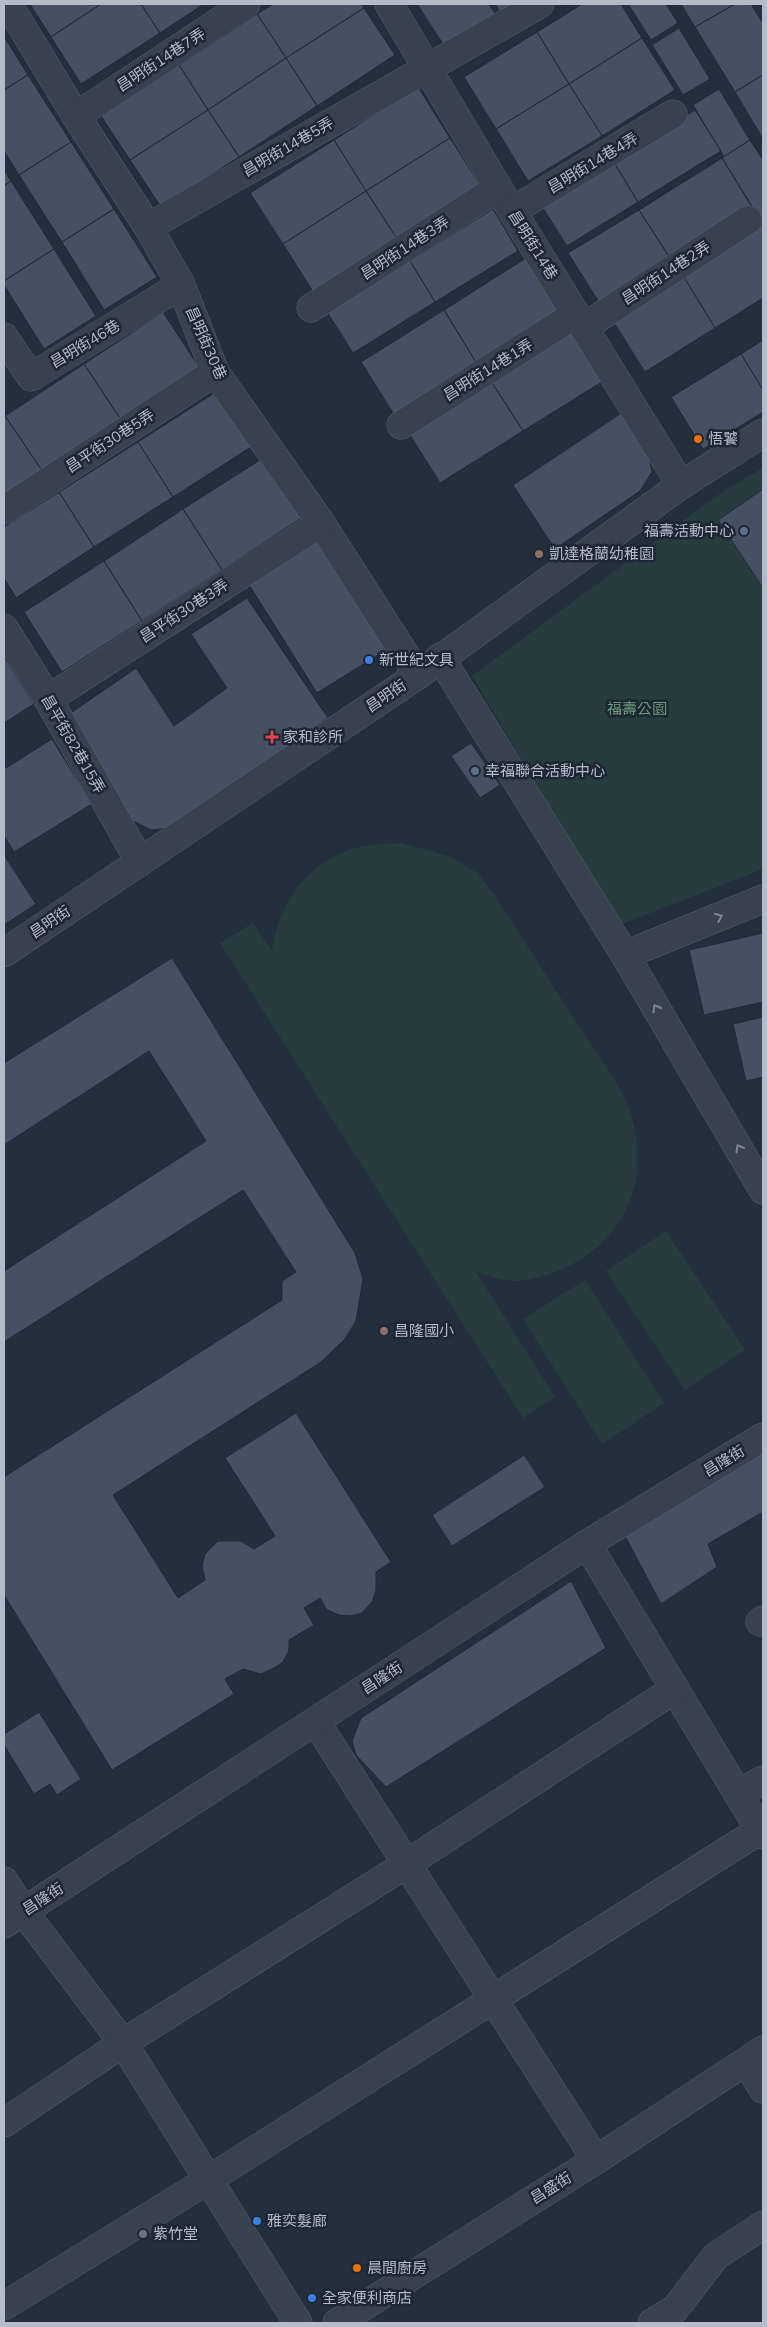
<svg xmlns="http://www.w3.org/2000/svg" width="767" height="2327" viewBox="0 0 767 2327" font-family="Mulish,'Noto Sans TC',sans-serif">
  <rect width="100%" height="100%" fill="#242f3e"/>
  <g fill="#263c3f">
    <path d="M763,468V869L619,925L472,676L725,490Z"/>
    <path d="M402,843L452,857L477,873L495,896C521,936 547,977 573,1017C589,1042 611,1071 624,1097C650,1153 640,1215 590,1253C571,1268 544,1278 520,1281C506,1282 489,1276 476,1272L555,1397L523,1418L220,943L253,923L272,951C278,906 304,866 349,850C366,844 385,844 402,843Z"/>
    <path d="M666,1231L745,1350L685,1390L606,1271Z"/>
    <path d="M585,1280L664,1403L602,1444L523,1319Z"/>
  </g>
  <g fill="#455162" stroke="#1f2835">
    <path d="M30,4H101L51,37Z"/>
    <path d="M101,4H141L160,33L81,84L51,37Z"/>
    <path d="M141,4H204L160,33Z"/>
    <path d="M273,4H362L364,8L286,58L257,14Z"/>
    <path d="M417,4H489L496,15L445,47Z"/>
    <path d="M495,4H513L500,12Z"/>
    <path d="M582,4H621L642,38L569,84L537,32Z"/>
    <path d="M628,4H666L678,23L651,40Z"/>
    <path d="M681,4H735L695,27Z"/>
    <path d="M735,4H751L763,23V75L735,92L695,27Z"/>
    <path d="M364,8L395,55L317,106L286,58Z"/>
    <path d="M257,14L286,58L208,110L179,65Z"/>
    <path d="M679,28L710,79L683,95L652,45Z"/>
    <path d="M537,32L569,84L496,129L464,77Z"/>
    <path d="M4,36L28,75L4,90Z"/>
    <path d="M642,38L675,90L602,136L569,84Z"/>
    <path d="M286,58L317,106L239,157L208,110Z"/>
    <path d="M179,65L208,110L130,160L101,116Z"/>
    <path d="M28,75L71,142L19,175L4,151V90Z"/>
    <path d="M763,75V139L735,92Z"/>
    <path d="M569,84L602,136L528,181L496,129Z"/>
    <path d="M418,87L450,138L366,191L334,140Z"/>
    <path d="M719,89L750,140L724,157L693,105Z"/>
    <path d="M208,110L239,157L161,207L130,160Z"/>
    <path d="M695,110L721,151L638,202L613,161Z"/>
    <path d="M450,138L482,188L399,242L366,191Z"/>
    <path d="M334,140L366,191L283,244L250,193Z"/>
    <path d="M750,140L763,160V220L761,221L722,158Z"/>
    <path d="M71,142L114,209L62,242L19,175Z"/>
    <path d="M722,158L755,212L673,263L639,210Z"/>
    <path d="M613,161L638,202L567,246L541,205Z"/>
    <path d="M4,170L11,181L4,186Z"/>
    <path d="M11,181L54,249L4,281V186Z"/>
    <path d="M366,191L399,242L315,295L283,244Z"/>
    <path d="M114,209L157,277L104,310L62,242Z"/>
    <path d="M493,209L518,251L435,302L410,261Z"/>
    <path d="M639,210L673,263L602,307L568,253Z"/>
    <path d="M763,224V298L715,328L682,274Z"/>
    <path d="M54,249L96,316L44,349L4,285V281Z"/>
    <path d="M526,258L560,312L477,364L444,310Z"/>
    <path d="M410,261L435,302L353,353L327,312Z"/>
    <path d="M682,274L715,328L645,372L611,318Z"/>
    <path d="M444,310L477,364L395,416L361,362Z"/>
    <path d="M163,312L200,369L121,420L84,364Z"/>
    <path d="M572,326L605,380L523,431L489,378Z"/>
    <path d="M763,340V390L741,354Z"/>
    <path d="M741,354L763,390V412L703,449L671,397Z"/>
    <path d="M84,364L121,420L43,472L5,416Z"/>
    <path d="M489,378L523,431L440,483L407,430Z"/>
    <path d="M216,392L251,447L173,497L138,442Z"/>
    <path d="M623,412L647,448L652,472L640,491L555,549L513,485Z"/>
    <path d="M5,416L43,472L4,498V417Z"/>
    <path d="M138,442L173,497L94,547L59,492Z"/>
    <path d="M263,458L301,518L222,570L183,509Z"/>
    <path d="M763,489V588L718,520Z"/>
    <path d="M59,492L94,547L16,598L4,578V527Z"/>
    <path d="M183,509L222,570L142,621L104,561Z"/>
    <path d="M319,533L391,647L317,693L246,580Z"/>
    <path d="M104,561L142,621L62,672L24,612Z"/>
    <path d="M247,598L328,718L171,828L151,830L131,820L65,717L136,668L174,726L227,688L191,634Z"/>
    <path d="M4,656L34,704L4,723Z"/>
    <path d="M52,739L92,804L14,852L4,836V769Z"/>
    <path d="M471,743L500,785L480,798L451,756Z"/>
    <path d="M4,855L36,904L4,925Z"/>
    <path d="M763,933V1002L704,1015L689,950Z"/>
    <path d="M172,958L355,1253L363,1279L356,1321L344,1340L321,1362L113,1495L178,1598L205,1580L202,1566L205,1554L218,1541H241L254,1549L275,1536L225,1458L296,1413L391,1562L376,1572V1590L372,1602L362,1613L350,1616L339,1615L327,1610L320,1598L304,1608L314,1625L289,1640V1650L283,1662L274,1668L261,1674L243,1669L225,1679L234,1694L112,1770L4,1595V1477L282,1300V1281L296,1272L243,1190L4,1342V1271L206,1141L149,1051L4,1145V1063Z"/>
    <path d="M763,1017V1077L746,1081L733,1024Z"/>
    <path d="M763,1449V1512L708,1544L717,1567L661,1604L625,1536Z"/>
    <path d="M524,1455L545,1487L452,1546L432,1515Z"/>
    <path d="M571,1581L606,1648L386,1787L356,1755L352,1741L361,1718Z"/>
    <path d="M39,1712L81,1779L57,1795L50,1784L34,1794L4,1745V1734Z"/>
  </g>
  <g fill="none" stroke-linecap="round" stroke-linejoin="round">
    <g stroke="#565f6c" stroke-width="29">
      <g id="minor">
        <path d="M8,4L76,116L148,227L181,285L215,372L321,523L418,675"/>
        <path d="M389,4L512,211L681,485"/>
        <path d="M76,116L246,4"/>
        <path d="M512,211L673,114"/>
        <path d="M148,227L540,4"/>
        <path d="M311,308L498,188"/>
        <path d="M584,327L748,220"/>
        <path d="M4,337L31,377L181,285"/>
        <path d="M401,425L576,314"/>
        <path d="M4,510L215,372"/>
        <path d="M4,628L48,699L140,862"/>
        <path d="M440,657L625,955"/>
        <path d="M48,699L321,523"/>
        <path d="M763,899L625,955L763,1190"/>
        <path d="M4,953L418,675L681,485L763,433"/>
        <path d="M587,1544L763,1835"/>
        <path d="M760,1622L763,1620"/>
        <path d="M316,1722L596,2160"/>
        <path d="M738,1794L763,1780"/>
        <path d="M4,1881L24,1912L123,2043L298,2323"/>
        <path d="M4,1924L587,1544L763,1437"/>
        <path d="M746,2062L763,2089"/>
        <path d="M4,2123L123,2043L405,1865L675,1689"/>
        <path d="M4,2306L208,2180L760,1830"/>
        <path d="M337,2323L596,2160L763,2050"/>
        <path d="M652,2323L675,2309L716,2256L763,2225"/>
      </g>
    </g>
    <use href="#minor" stroke="#38414e" stroke-width="28"/>
  </g>
  <defs><path id="oneway-chevron" d="M-2-3.5L2.5 0L-2 3.5" fill="none" stroke-width="1.6" stroke-linecap="round" stroke-linejoin="round" transform="scale(1.25)"/></defs>
  <g stroke="#7c8592">
    <use href="#oneway-chevron" transform="translate(719 917) rotate(-22)"/>
    <use href="#oneway-chevron" transform="translate(656 1008) rotate(-120)"/>
    <use href="#oneway-chevron" transform="translate(739 1148) rotate(-120)"/>
  </g>
  <g fill="#e8710a" stroke="#1d2633" stroke-width="2">
    <circle cx="698" cy="439" r="5"/>
    <circle cx="357" cy="2268" r="5"/>
  </g>
  <g fill="#5c6f8a" stroke="#1d2633" stroke-width="2">
    <circle cx="744" cy="531" r="5"/>
    <circle cx="475" cy="771" r="5"/>
  </g>
  <g fill="#8d6e63" stroke="#1d2633" stroke-width="2">
    <circle cx="539" cy="554" r="5"/>
    <circle cx="384" cy="1331" r="5"/>
  </g>
  <g fill="#3f7fe0" stroke="#1d2633" stroke-width="2">
    <circle cx="369" cy="660" r="5"/>
    <circle cx="257" cy="2221" r="5"/>
    <circle cx="312" cy="2298" r="5"/>
  </g>
  <path fill="#e0444e" stroke="#1d2633" stroke-width="2" d="M269.5 729.5h5v5h5v5h-5v5h-5v-5h-5v-5h5z"/>
  <circle fill="#6b7280" stroke="#1d2633" stroke-width="2" cx="143" cy="2234" r="5"/>
  <g text-anchor="middle" stroke-width="5" stroke-linejoin="round" paint-order="stroke">
    <g font-size="15" fill="#b4bcc9" stroke="#1d2633">
      <text transform="translate(161 60) rotate(-33)" y="5">昌明街14巷7弄</text>
      <text transform="translate(288 147) rotate(-30)" y="5">昌明街14巷5弄</text>
      <text transform="translate(593 163) rotate(-31)" y="5">昌明街14巷4弄</text>
      <text transform="translate(533 245) rotate(58)" y="5">昌明街14巷</text>
      <text transform="translate(405 248) rotate(-33)" y="5">昌明街14巷3弄</text>
      <text transform="translate(666 273) rotate(-33)" y="5">昌明街14巷2弄</text>
      <text transform="translate(206 343) rotate(66)" y="5">昌明街30巷</text>
      <text transform="translate(85 344) rotate(-31)" y="5">昌明街46巷</text>
      <text transform="translate(488 370) rotate(-32)" y="5">昌明街14巷1弄</text>
      <text transform="translate(110 441) rotate(-33)" y="5">昌平街30巷5弄</text>
      <text transform="translate(184 611) rotate(-33)" y="5">昌平街30巷3弄</text>
      <text transform="translate(386 696) rotate(-34)" y="5">昌明街</text>
      <text transform="translate(73 744) rotate(60)" y="5">昌平街82巷15弄</text>
      <text transform="translate(50 922) rotate(-34)" y="5">昌明街</text>
      <text transform="translate(724 1461) rotate(-31)" y="5">昌隆街</text>
      <text transform="translate(382 1678) rotate(-33)" y="5">昌隆街</text>
      <text transform="translate(43 1899) rotate(-33)" y="5">昌隆街</text>
      <text transform="translate(551 2188) rotate(-32)" y="5">昌盛街</text>
    </g>
    <g font-size="15" fill="#b4bcc9" stroke="#1d2633" text-anchor="start">
      <text x="708" y="444">悟饕</text>
      <text x="734" y="536" text-anchor="end">福壽活動中心</text>
      <text x="549" y="559">凱達格蘭幼稚園</text>
      <text x="379" y="665">新世紀文具</text>
      <text x="283" y="742">家和診所</text>
      <text x="485" y="776">幸福聯合活動中心</text>
      <text x="394" y="1336">昌隆國小</text>
      <text x="267" y="2226">雅奕髮廊</text>
      <text x="153" y="2239">紫竹堂</text>
      <text x="367" y="2273">晨間廚房</text>
      <text x="322" y="2303">全家便利商店</text>
    </g>
    <g font-size="15" fill="#6b9a76" stroke="#1d2633">
      <text x="637" y="714">福壽公園</text>
    </g>
  </g>
  <rect width="767" height="2327" fill="none" stroke="#b4bcc9" stroke-width="10"/>
</svg>
